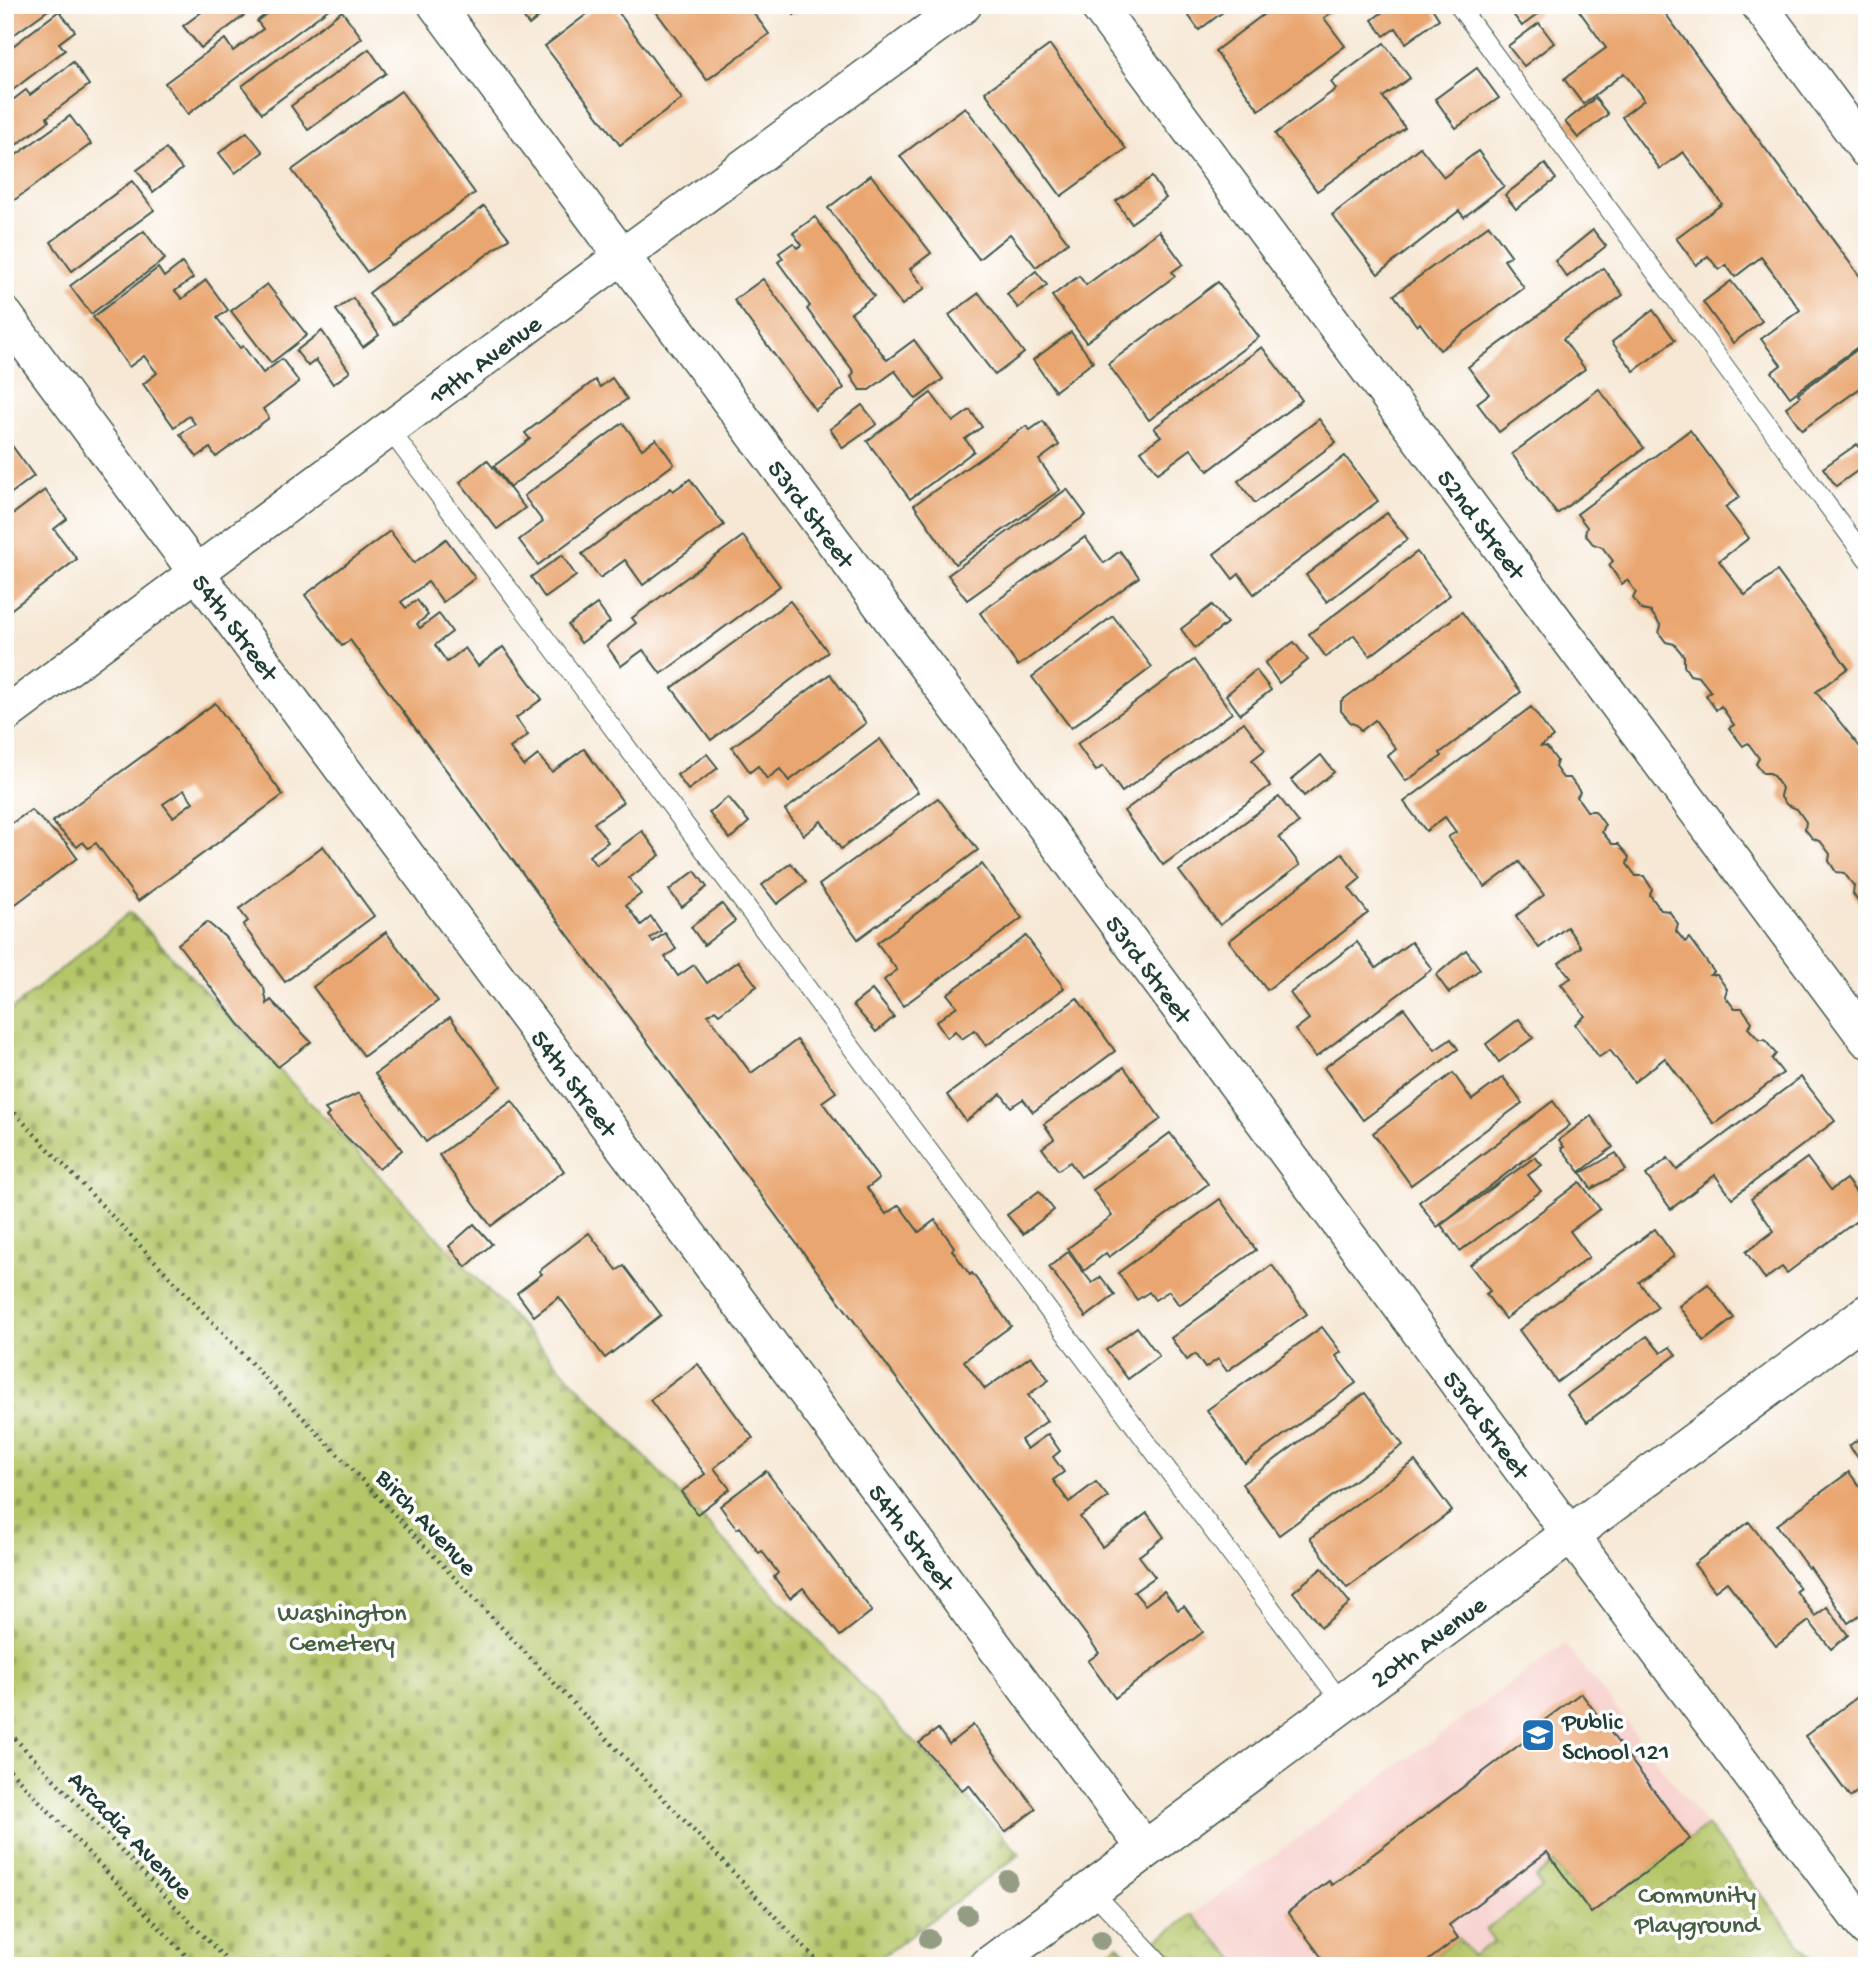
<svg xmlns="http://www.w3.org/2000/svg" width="1872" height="1971" viewBox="0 0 1872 1971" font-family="'Gochi Hand',sans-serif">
  <defs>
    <pattern id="cemetery-stones" width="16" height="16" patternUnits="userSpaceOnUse" patternTransform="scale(1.75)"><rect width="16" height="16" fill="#b5c669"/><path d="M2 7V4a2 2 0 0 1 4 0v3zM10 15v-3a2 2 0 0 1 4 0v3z" fill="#93a257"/></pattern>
    <pattern id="park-crowns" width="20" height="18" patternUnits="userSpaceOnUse" patternTransform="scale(1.75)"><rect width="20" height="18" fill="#b5c669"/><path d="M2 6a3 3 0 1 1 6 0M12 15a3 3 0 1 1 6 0" fill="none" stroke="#93a257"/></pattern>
  </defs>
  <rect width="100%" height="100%" fill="#fff"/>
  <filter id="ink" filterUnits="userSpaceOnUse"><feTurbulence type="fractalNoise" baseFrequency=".0143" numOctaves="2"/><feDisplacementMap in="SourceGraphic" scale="14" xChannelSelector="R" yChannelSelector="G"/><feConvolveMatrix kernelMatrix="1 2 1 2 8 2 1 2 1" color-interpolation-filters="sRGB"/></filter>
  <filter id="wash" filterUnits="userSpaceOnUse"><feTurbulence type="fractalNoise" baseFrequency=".00686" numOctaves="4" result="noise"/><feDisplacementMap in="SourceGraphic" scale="28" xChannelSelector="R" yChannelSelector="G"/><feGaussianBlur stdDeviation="1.57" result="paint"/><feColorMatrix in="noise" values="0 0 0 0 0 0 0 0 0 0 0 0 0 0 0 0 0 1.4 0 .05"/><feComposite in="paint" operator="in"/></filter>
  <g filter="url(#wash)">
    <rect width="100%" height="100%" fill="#f6e8d5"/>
    <path fill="#f7d0cc" d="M1565,1644L1707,1826L1591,1913L1554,1863L1543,1888L1486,1930L1494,1940L1473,1956L1458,1938L1421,1966H1242L1192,1915Z"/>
    <g fill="url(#cemetery-stones)" stroke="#6a824e" stroke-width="2">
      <path d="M130,912L1020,1854L869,1966H5V1015Z"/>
      <path d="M1118,1945L1137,1966H1090Z"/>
    </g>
    <g fill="url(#park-crowns)" stroke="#6a824e" stroke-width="2">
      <path d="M1707,1826L1817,1966H1421L1458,1938L1473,1956L1494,1941L1486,1930L1542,1888L1535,1878L1554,1863L1591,1912Z"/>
      <path d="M1192,1915L1242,1966H1183L1157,1940Z"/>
    </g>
    <g id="blocks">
      <g fill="#e9a66f" fill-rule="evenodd">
        <path d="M5,5H55L5,41Z"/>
        <path d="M211,5H258L201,48L183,26Z"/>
        <path d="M278,5H334L188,114L165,83L225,39L233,51L263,29L257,21Z"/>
        <path d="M514,5H554L529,25Z"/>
        <path d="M599,5H613L682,99L620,145L545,46Z"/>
        <path d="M651,5H748L769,34L707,80Z"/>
        <path d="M787,5H807L794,15Z"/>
        <path d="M1181,5H1232L1199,30Z"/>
        <path d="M1276,5H1341L1324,18L1345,46L1259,110L1215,51Z"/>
        <path d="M1392,5H1430L1439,19L1406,43L1396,28L1384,36L1372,20Z"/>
        <path d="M1506,5H1550L1522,26Z"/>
        <path d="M1575,5H1659L1867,286V340L1790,397L1772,372L1781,365L1761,339L1800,310L1761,257L1735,277L1726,265L1719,270L1708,256L1696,265L1676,238L1722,204L1683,152L1660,169L1622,117L1644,100L1624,73L1583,104L1564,79L1606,48Z"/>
        <path d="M59,11L75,31L59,43L65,50L5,96V52Z"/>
        <path d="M342,11L362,38L262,113L242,86Z"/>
        <path d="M1539,23L1554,43L1524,66L1508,46Z"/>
        <path d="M1384,43L1410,78L1383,97L1405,128L1317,191L1275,134L1336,89L1331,82Z"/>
        <path d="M1050,45L1126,149L1061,196L985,92Z"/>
        <path d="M369,49L386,73L308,130L291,106Z"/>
        <path d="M73,62L89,85L47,117L49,121L5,153V106L26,90L30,95Z"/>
        <path d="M1477,68L1499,98L1456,128L1435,99Z"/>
        <path d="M401,91L475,193L367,272L292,170Z"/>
        <path d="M1595,98L1608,114L1578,138L1565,122Z"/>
        <path d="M965,107L1068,242L1036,267L1010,234L979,259L900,156Z"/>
        <path d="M70,116L91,144L9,204L5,199V163Z"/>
        <path d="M247,132L263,152L235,173L219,153Z"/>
        <path d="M1420,147L1444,177L1478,151L1504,186L1464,217L1459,211L1378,274L1332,215Z"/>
        <path d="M166,149L182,169L153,192L137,170Z"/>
        <path d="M1545,164L1556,179L1516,209L1505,195Z"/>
        <path d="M871,175L931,253L910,269L925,288L902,305L828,208Z"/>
        <path d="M1152,177L1166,198L1131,223L1116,201Z"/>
        <path d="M132,181L154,210L72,271L51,242Z"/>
        <path d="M484,206L509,238L393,325L369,293Z"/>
        <path d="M815,217L874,296L851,313L887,360L914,340L943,379L916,399L895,371L869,390H860L851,377L854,372L807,309L810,306L778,262L783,258L779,253L793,243L797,248L802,245L793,233Z"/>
        <path d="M1489,225L1511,255L1504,260L1524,288L1440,350L1420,323L1417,326L1394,295Z"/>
        <path d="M1593,230L1606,246L1567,277L1555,261Z"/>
        <path d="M144,231L165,259L91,314L70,286Z"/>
        <path d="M1159,231L1183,264L1172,272L1175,276L1086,342L1052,296L1079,276L1086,285Z"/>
        <path d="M182,263L193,278L175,291L182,299L206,280L228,310L217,318L240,348L243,346L263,373L282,359L299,382L263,409L269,418L216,457L210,448L197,457L180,434L195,424L189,416L174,427L143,384L157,373L144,356L129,367L93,317L158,268L164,277Z"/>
        <path d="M1603,268L1623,295L1563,339L1585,369L1499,432L1477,403L1489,394L1468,367Z"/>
        <path d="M1036,271L1047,285L1018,308L1007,294Z"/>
        <path d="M763,279L844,388L815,410L734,300Z"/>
        <path d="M1731,281L1762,321L1733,343L1703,302Z"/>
        <path d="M1218,282L1259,337L1149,420L1108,364Z"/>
        <path d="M267,284L307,335L271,363L231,311Z"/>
        <path d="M979,293L1024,353L995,375L949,315Z"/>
        <path d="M353,298L379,335L363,347L336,310Z"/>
        <path d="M1653,310L1675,340L1634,371L1612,342Z"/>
        <path d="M322,331L350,372L333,384L316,360L308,366L296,351Z"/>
        <path d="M1071,332L1093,362L1055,391L1033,360Z"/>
        <path d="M1867,342V400L1859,389L1802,430L1786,407L1800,397L1798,394Z"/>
        <path d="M1262,347L1302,400L1208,471L1191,449L1158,473L1141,451L1161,436L1154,428Z"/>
        <path d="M612,378L627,399L510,487L494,466L530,439L525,433L595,380L600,387Z"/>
        <path d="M1599,389L1644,448L1557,514L1512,454Z"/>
        <path d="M931,393L953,422L970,410L982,427L965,439L974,451L910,499L867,441Z"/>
        <path d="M862,405L877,424L843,448L830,429Z"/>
        <path d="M1319,419L1336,442L1255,503L1238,481Z"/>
        <path d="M1043,421L1059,445L1039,460L1060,490L955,564L914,505L1026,426L1030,430Z"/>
        <path d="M623,423L642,449L656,439L674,464L538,565L519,540L543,522L524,496Z"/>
        <path d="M1690,430L1740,497L1725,507L1749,538L1719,561L1745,595L1777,571L1848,668L1816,692L1867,756V907L1861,905L1853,894L1854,886L1844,873L1836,872L1829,861L1830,854L1821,842L1812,838L1805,829L1806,822L1797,809L1787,805L1780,796L1782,788L1774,777L1770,773H1763L1756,764L1759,758L1748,743L1743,746L1729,728L1734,725L1721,706L1716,710L1706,695L1711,692L1699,677L1690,675L1684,666V656L1674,644L1666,642L1659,633L1661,626L1651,612L1642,610L1633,598L1636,592L1627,580L1622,584L1609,565L1613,561L1602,547L1593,544L1585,534L1587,527L1577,514Z"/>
        <path d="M5,436L34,476L5,498Z"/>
        <path d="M1857,444L1867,456V464L1836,486L1823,468Z"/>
        <path d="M1345,456L1378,501L1254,594L1239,574L1233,579L1214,554Z"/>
        <path d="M487,460L525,508L497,529L460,482Z"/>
        <path d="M690,479L724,525L643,585L625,560L600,578L582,554L671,488L673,491Z"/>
        <path d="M1067,489L1086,515L967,600L948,575Z"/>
        <path d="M45,490L67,519L54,529L77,559L5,614V520Z"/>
        <path d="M1387,513L1408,539L1327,602L1306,575Z"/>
        <path d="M390,531L414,563L446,539L475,578L443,602L428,582L401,602L406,608L417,600L428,615L417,624L420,628L439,614L452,632L435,645L447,662L465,648L478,666L503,647L542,699L516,718L528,735L510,748L524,766L538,755L552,772L584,749L623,802L594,823L608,842L589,856L596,865L642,831L660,855L629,878L641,894L626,905L641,925L651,917L661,931L650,938L653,942L665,933L676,949L665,957L678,976L694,965L707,983L738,961L757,986L719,1014L715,1010L708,1015L751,1073L797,1040L836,1092L822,1102L879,1179L867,1188L886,1214L899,1205L919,1232L935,1220L954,1247L952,1250L970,1275L972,1273L1011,1326L964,1361L985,1389L1031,1356L1049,1380L1028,1395L1047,1421L1021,1440L1027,1449L1048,1434L1060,1451L1053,1457L1064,1472L1053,1480L1069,1502L1096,1482L1108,1497L1080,1517L1102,1547L1147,1513L1164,1537L1139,1556L1155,1577L1134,1592L1145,1605L1164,1591L1178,1610L1184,1606L1203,1632L1115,1698L1088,1661L1099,1653L1087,1636L350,640L342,646L305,595Z"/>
        <path d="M743,536L780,586L661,674L643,650L621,666L607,646L636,623L632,618Z"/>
        <path d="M1085,537L1104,563L1120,551L1139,577L1018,666L980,613Z"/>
        <path d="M1417,552L1450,595L1370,656L1354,635L1326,657L1309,634Z"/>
        <path d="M562,555L576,576L545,598L531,577Z"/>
        <path d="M790,601L828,652L711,740L672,688Z"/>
        <path d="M597,604L610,622L581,643L568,625Z"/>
        <path d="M1212,605L1227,623L1195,648L1181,629Z"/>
        <path d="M1462,612L1521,692L1440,753L1442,756L1406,781L1388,756L1396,749L1375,720L1361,731L1357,725L1351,723L1341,711V701Z"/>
        <path d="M1113,616L1152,667L1071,728L1032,677Z"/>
        <path d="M1294,642L1308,660L1279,683L1265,663Z"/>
        <path d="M1194,660L1232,713L1122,792L1103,766L1096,771L1077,744Z"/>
        <path d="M1256,670L1271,690L1240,714L1226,695Z"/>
        <path d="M830,674L866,723L789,781L780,769L767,779L758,766L750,772L732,747Z"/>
        <path d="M215,703L283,795L138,901L96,843L88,848L83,842L77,847L52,822ZM184,790L193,802L173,817L163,804Z"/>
        <path d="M1531,707L1553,737L1541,746L1547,747L1557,761L1555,767L1563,778H1570L1580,792L1577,797L1587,811H1595L1605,825L1602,832L1612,844H1618L1629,857L1627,864L1636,876H1644L1652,889L1650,895L1661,910L1669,911L1678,924L1676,931L1685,942L1689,938L1714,972L1710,975H1717L1727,989L1725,996L1734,1008H1742L1752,1022L1748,1028L1759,1040H1765L1776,1054L1772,1059L1783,1073L1714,1124L1665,1058L1634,1082L1610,1050L1599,1057L1575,1024L1585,1016L1561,984L1571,978L1559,963L1581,947L1567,927L1539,948L1516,916L1544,895L1519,862L1485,887L1448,837L1456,832L1445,817L1426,831L1404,802Z"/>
        <path d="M1244,722L1265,750L1252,760L1270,786L1163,865L1124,811Z"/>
        <path d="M880,739L918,792L841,849L821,821L804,835L785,810Z"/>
        <path d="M707,754L718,768L688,790L677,775Z"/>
        <path d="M1321,755L1334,772L1304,796L1291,780Z"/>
        <path d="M728,797L749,822L730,839L709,813Z"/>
        <path d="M1279,797L1299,823L1279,837L1300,865L1220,925L1179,871Z"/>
        <path d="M938,798L978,850L858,939L819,885Z"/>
        <path d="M31,810L67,844L77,858L5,912V828Z"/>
        <path d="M323,846L374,916L285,982L243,925L248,921L239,909Z"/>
        <path d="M1342,853L1361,878L1349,888L1368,913L1267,990L1229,941Z"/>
        <path d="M791,863L806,882L777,904L762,885Z"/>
        <path d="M982,864L1022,918L903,1006L884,980L897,970L877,943Z"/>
        <path d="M695,871L707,887L682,907L669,890Z"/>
        <path d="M722,904L735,921L704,945L691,927Z"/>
        <path d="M207,922L225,937L264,988L267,1004L271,1000L311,1042L278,1067L239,1024L178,944Z"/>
        <path d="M386,932L438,1001L364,1056L313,987Z"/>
        <path d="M1026,936L1064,988L986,1046L975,1030L962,1039L955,1031L947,1038L936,1022L957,1006L947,994Z"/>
        <path d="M1357,942L1376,968L1411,942L1432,969L1316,1057L1295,1030L1309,1019L1290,993Z"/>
        <path d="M1466,950L1480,969L1449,993L1436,975Z"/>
        <path d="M872,990L894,1017L876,1032L853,1005Z"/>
        <path d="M1077,998L1115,1051L1033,1112L1023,1099L1011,1107L1001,1094L966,1121L947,1095Z"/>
        <path d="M1404,1008L1435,1050L1451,1039L1458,1049L1363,1120L1324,1068Z"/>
        <path d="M450,1017L501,1086L426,1142L375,1074Z"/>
        <path d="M1519,1019L1533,1038L1499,1062L1486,1044Z"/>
        <path d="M1124,1067L1161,1119L1081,1177L1070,1162L1058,1170L1042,1148L1054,1139L1044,1124Z"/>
        <path d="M1453,1073L1472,1100L1503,1077L1522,1103L1411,1185L1373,1133Z"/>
        <path d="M1801,1077L1835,1121L1732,1198L1715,1175L1671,1209L1646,1175L1668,1158L1677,1170Z"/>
        <path d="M359,1093L402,1150L379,1169L326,1117L329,1114L325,1109Z"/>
        <path d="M512,1101L564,1171L491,1226L439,1155Z"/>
        <path d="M1553,1101L1570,1125L1437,1227L1419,1202Z"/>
        <path d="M1591,1116L1613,1147L1580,1172L1561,1148L1564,1147L1559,1140Z"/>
        <path d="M1170,1133L1208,1184L1109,1257L1106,1253L1084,1271L1068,1248L1112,1216L1093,1190Z"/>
        <path d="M1616,1153L1626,1170L1591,1189L1581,1173Z"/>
        <path d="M1535,1157L1542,1165L1528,1175L1541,1191L1460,1251L1441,1225Z"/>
        <path d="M1807,1158L1831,1190L1846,1179L1867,1207V1213L1787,1273L1782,1267L1765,1279L1746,1252L1774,1231L1751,1199Z"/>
        <path d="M1580,1182L1600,1209L1570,1231L1589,1257L1505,1319L1486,1294L1490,1291L1470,1265Z"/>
        <path d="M1039,1191L1054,1210L1023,1234L1007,1215Z"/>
        <path d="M1220,1199L1256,1250L1179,1305L1169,1291L1155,1300L1149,1292L1137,1300L1118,1273Z"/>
        <path d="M474,1224L492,1244L466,1267L449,1246Z"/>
        <path d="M1655,1229L1674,1256L1639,1282L1658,1307L1557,1382L1519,1330Z"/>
        <path d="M589,1233L617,1270L624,1266L661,1315L605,1358L559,1297L534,1316L517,1293L542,1274L539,1271Z"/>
        <path d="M1068,1252L1092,1283L1101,1277L1115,1295L1086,1317L1049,1267Z"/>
        <path d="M1272,1265L1307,1314L1227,1371L1218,1359L1205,1368L1195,1354L1187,1360L1171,1338Z"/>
        <path d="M1708,1284L1734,1318L1704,1341L1679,1306Z"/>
        <path d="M1137,1327L1159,1356L1128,1379L1106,1350Z"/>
        <path d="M1322,1327L1341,1352L1336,1356L1356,1383L1245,1463L1207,1410Z"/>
        <path d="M1647,1336L1661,1353L1670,1347L1676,1355L1587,1422L1567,1395Z"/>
        <path d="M698,1364L753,1438L714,1468L730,1489L697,1514L681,1492L705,1474L650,1400Z"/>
        <path d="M1365,1393L1403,1445L1279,1535L1242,1484Z"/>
        <path d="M1867,1433V1469L1849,1446Z"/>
        <path d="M1415,1461L1452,1511L1347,1588L1310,1538Z"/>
        <path d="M766,1471L872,1611L840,1636L803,1588L790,1598L774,1577L778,1573L762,1551L759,1553L740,1527L737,1529L720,1506Z"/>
        <path d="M1849,1472L1867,1497V1610L1848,1623L1810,1567L1808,1568L1777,1525Z"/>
        <path d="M1749,1522L1800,1588L1796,1591L1815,1616L1827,1607L1848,1635L1831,1649L1809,1621L1776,1646L1727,1582L1715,1591L1694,1564Z"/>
        <path d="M1322,1568L1350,1603L1321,1627L1293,1592Z"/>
        <path d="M1867,1690V1784L1850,1797L1805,1736Z"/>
        <path d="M1581,1693L1690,1839L1591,1913L1547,1852L1449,1925L1458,1938L1421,1966H1328L1288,1912L1329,1881L1332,1885L1542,1728L1538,1725Z"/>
        <path d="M973,1725L1036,1809L1005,1832L969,1785L962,1790L919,1743L938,1729L949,1744Z"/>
      </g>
    </g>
  </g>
  <g filter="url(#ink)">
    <use href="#blocks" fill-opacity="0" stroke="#3f574c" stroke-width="2"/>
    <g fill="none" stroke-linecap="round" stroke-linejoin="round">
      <g stroke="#3f574c" stroke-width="20">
        <g id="lane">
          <path d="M1458,5L1867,559"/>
          <path d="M389,429L1342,1703"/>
          <path d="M1091,1890L1163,1966"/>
        </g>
      </g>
      <g stroke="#3f574c" stroke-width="38">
        <g id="street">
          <path id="s1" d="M436,5L1533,1485L1867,1930"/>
          <path id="s2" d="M1097,5L1867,1040"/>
          <path d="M1759,5L1867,151"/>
          <path id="s3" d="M5,315L1146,1850"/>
          <path id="s4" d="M5,715L587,282L964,5"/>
        </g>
      </g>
      <g stroke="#3f574c" stroke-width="41">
        <g id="secondary">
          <path id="s5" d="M989,1966L1867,1314"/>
        </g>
      </g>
      <g stroke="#3f574c" stroke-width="4.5" stroke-dasharray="2 5" stroke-linecap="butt">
        <path d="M5,1103L822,1966"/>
        <path d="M5,1728L232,1966"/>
        <path d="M5,1765L196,1966"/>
      </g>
      <use href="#lane" stroke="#fff" stroke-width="18"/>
      <use href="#street" stroke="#fff" stroke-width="35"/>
      <use href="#secondary" stroke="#fff" stroke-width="38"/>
    </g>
    <g fill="#949d84">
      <circle cx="1008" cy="1880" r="10"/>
      <circle cx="967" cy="1915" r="10"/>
      <circle cx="929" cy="1939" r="10"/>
      <circle cx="1101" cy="1940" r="10"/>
    </g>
  </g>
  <defs>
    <g id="school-square" transform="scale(1.75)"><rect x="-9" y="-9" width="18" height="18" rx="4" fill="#1f6fb2" stroke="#fff"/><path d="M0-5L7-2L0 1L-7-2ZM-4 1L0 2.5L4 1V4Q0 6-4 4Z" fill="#fff"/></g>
  </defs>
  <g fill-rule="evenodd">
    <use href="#school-square" x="1538" y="1735"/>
  </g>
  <g text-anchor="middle" stroke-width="7" stroke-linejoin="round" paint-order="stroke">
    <g font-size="26" fill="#1f3d34" stroke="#fff">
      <text dy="9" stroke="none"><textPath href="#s4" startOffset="597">19th Avenue</textPath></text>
      <text dy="9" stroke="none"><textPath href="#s1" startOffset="632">53rd Street</textPath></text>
      <text dy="9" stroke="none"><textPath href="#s2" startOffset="646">52nd Street</textPath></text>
      <text dy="9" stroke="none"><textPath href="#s3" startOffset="388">54th Street</textPath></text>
      <text dy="9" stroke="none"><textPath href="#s1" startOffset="1199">53rd Street</textPath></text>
      <text dy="9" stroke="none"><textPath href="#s3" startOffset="956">54th Street</textPath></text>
      <text dy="9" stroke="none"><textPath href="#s1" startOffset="1766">53rd Street</textPath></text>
      <text transform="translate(428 1521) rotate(47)" y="9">Birch Avenue</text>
      <text dy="9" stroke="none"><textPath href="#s3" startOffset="1522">54th Street</textPath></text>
      <text dy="9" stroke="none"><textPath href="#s5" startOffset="546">20th Avenue</textPath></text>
      <text transform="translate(132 1834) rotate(46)" y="9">Arcadia Avenue</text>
    </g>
    <g font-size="26" fill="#445f41" stroke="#fff">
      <text x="342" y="1620">Washington<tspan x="342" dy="30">Cemetery</tspan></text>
      <text x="1697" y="1902">Community<tspan x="1697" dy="30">Playground</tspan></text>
    </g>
    <g font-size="26" fill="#1f3d34" stroke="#fff" text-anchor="start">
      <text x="1562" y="1729">Public<tspan x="1562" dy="30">School 121</tspan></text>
    </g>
  </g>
  <rect width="1872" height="1971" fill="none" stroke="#fff" stroke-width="28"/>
</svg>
